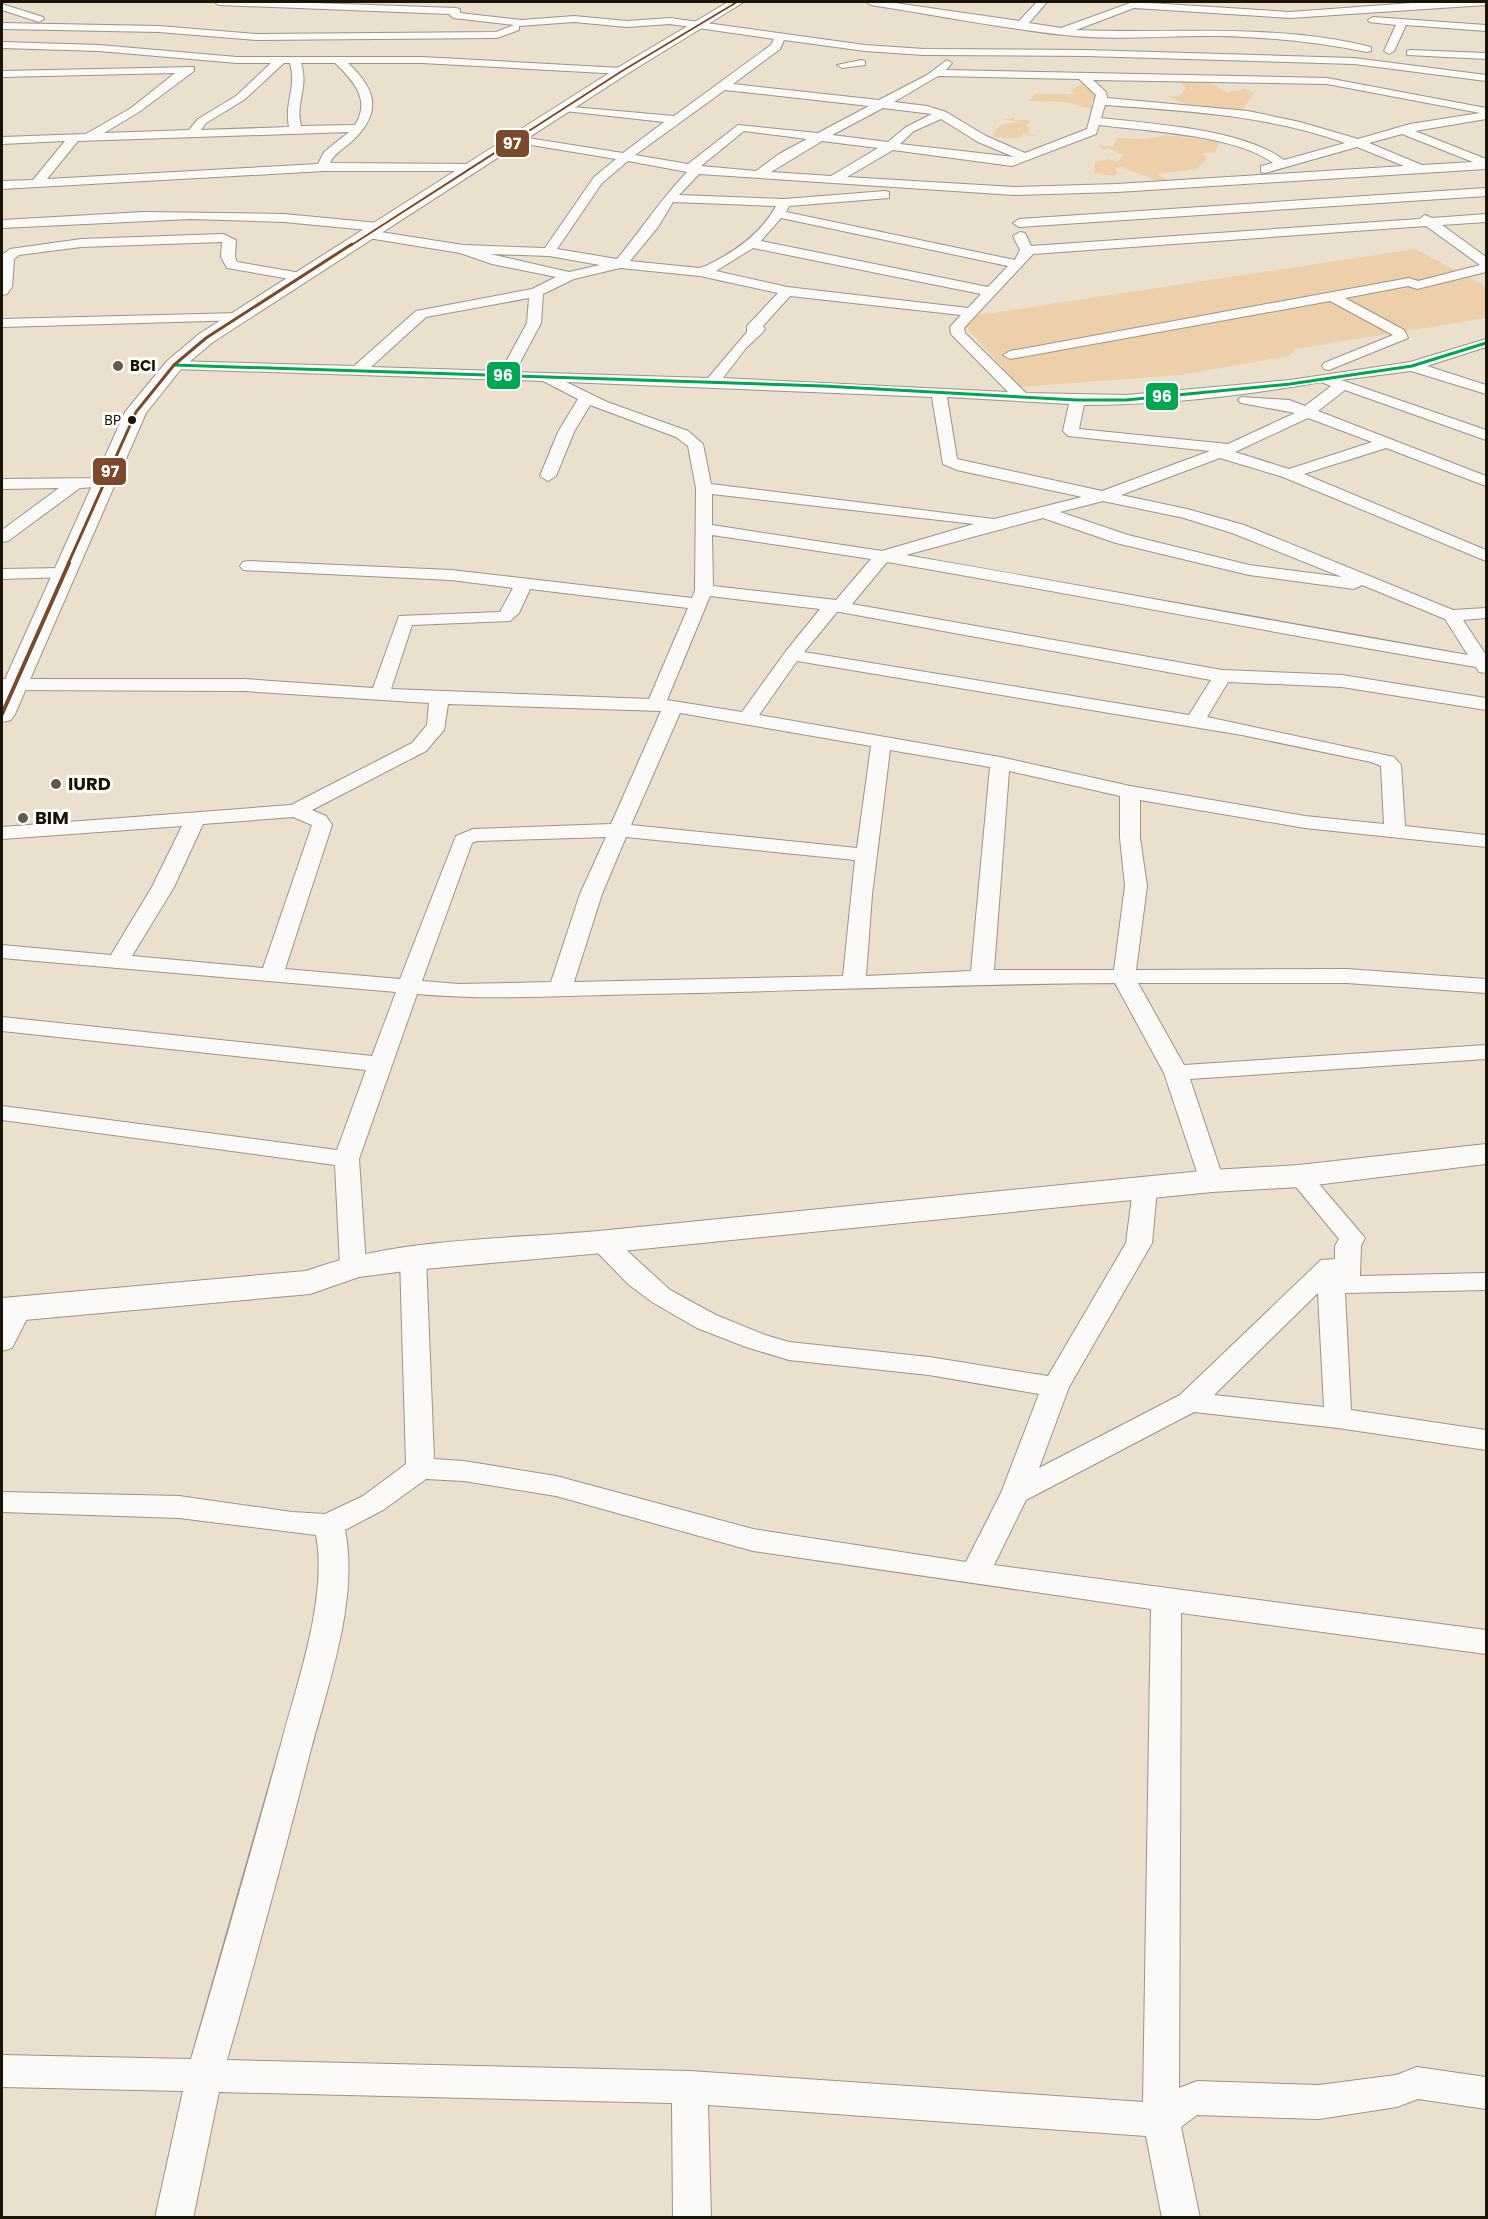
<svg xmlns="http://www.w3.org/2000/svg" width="1488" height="2219" viewBox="0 0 1488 2219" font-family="Poppins,sans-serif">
  <rect width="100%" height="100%" fill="#ebdfce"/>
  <g fill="#edd0a9">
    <path d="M1203,80L1228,92L1245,89L1255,93L1242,110L1192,106L1167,97L1179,96L1186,88L1180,82Z"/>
    <path d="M1084,83L1099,96L1090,102L1095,110L1066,102L1028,101L1035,94H1075L1070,90Z"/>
    <path d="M1015,117L1014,120H1029L1030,122L1026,125L1031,130L1028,131L1030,134L1040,135L1029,136L1023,133L1021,138L992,137L1000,125L1022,122L1004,120Z"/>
    <path d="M1168,135L1220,142L1215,152L1203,153L1207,159L1197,169L1157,174L1170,181L1162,183L1121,167L1115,168L1118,173L1113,176L1094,173L1095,162L1107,159L1118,162L1124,155L1108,148L1103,150L1098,145L1113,147L1117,138L1147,139Z"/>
    <path d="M1415,249L1486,286V318L1295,349L1290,356L1180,375L1020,387L968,329L965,321L971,316L978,315Z"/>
  </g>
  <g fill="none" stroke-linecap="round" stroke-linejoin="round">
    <g stroke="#9d9488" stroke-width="2">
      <g id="street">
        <path d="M214,2H287L456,8L460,9V13L522,20L574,16L627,21L670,18L865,45L924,49L1086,50L1354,58L1486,75V81L1354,64L1086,56L924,55L865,51L784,40L780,49L733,84L879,100L927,75L947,60L952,63L946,70L1327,78L1486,108V119L1415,131L1486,159V169L1117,192L1014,195L699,174L679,195L784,199L885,191L889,192V198L789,206L786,212L1015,260L1020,250L1013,236L1020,232L1025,233L1031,246L1419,219L1425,215L1432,218L1486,214V222L1442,225L1486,257V272L1417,289L1408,286L1345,298L1404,330L1408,338L1329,370L1324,369L1322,366L1324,363L1393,335L1330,301L1010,359L1003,355L1010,351L1409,278L1418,281L1480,265L1426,226L1033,254L964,328L965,333L1026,393L1126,395L1290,380L1410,362L1486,339V347L1427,366L1486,385V394L1411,371L1341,380L1486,430V440L1345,390L1318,411L1486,476V486L1386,448L1304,474L1486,550V561L1283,477L1220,458L1121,495L1187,509L1244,525L1453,610L1486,608V618L1463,620L1486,655V673L1479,672L1476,667C1279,634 1084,596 887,562L852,604L1222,670L1342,675L1486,698V710L1342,687L1228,682L1207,717L1394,757L1401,765L1405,826L1486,835V847L1305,828L1140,800V838L1147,886L1136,970L1347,969L1486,979V993L1347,983H1138L1184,1065L1486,1045V1059L1190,1079L1224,1181L1221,1186L1212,1189L1203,1186L1200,1181L1164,1073L1115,983C959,984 804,991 648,994C571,995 494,1001 417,994L359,1159L366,1266L362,1272L353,1274L344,1272L340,1266L335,1165L2,1120V1106L337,1150L366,1070L2,1031V1017L372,1056L396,992L2,958V945L111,955L152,887L182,826L2,839V827L291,805L412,743L427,725L429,703L244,691L2,690V679H244L373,688L399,616L500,612L513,588L451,580L243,570L240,566L243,562L249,561L451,570L692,598L695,590L696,488L688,446L676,437L590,405L574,432L556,476L548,481L540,476L558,432L578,399L543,381L174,369L167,365L174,361L354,366L416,311L532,289L556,277L492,264L460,253L368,238L361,234L368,230L463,245L545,248L594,177L616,159L519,143L515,142V136L623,153L664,122L565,111L559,108L561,106L674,116L771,45L774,39L670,24L627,27L574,22L519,26V30L497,38L256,40L159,32L2,29V23L159,26L256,34L496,32L514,25L453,18L449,14L219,5ZM938,76L1079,79L1096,95L1087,129L1025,153L986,136L946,112L927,106L894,102ZM1093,80L1327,84L1480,113L1410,124L1358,139L1300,122L1248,111L1107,98L1106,92ZM725,90L869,106L818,133L738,125L688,164L635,155ZM1105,105C1186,111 1268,115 1345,143L1284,160C1243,129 1153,124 1101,118ZM883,108L932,114L906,127L888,142L832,135ZM941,119L978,142L1014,157L900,144L914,131ZM1099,125C1146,131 1236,135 1273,163L1261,166V172L1265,173L1357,147L1404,166L1117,184L1014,187L847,177L893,150L1012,166L1096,134ZM744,131L807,139L779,154L756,171L701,166ZM1402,134L1473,162L1422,165L1369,143ZM822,141L878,148L831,176L771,172ZM628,161L687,172C661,199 641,230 617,259L557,249L602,183ZM673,202L776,206C761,234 734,252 706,266L699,268L630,261L658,227ZM781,218L1008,266L988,287L761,241ZM753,248L981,294L968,308L787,287L716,271ZM490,254L549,256L600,265L569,272ZM620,268L700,276L778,293L747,326V332L708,378L515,372L541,323L543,294L574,279ZM790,296L961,315L950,327L951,334L1008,392L723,378L746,348L763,332L765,329L763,326ZM529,298L527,323L501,371L371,367L426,317ZM566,382L932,397L943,464L957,470L1082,497L994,519L711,484L703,444L688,431L607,402ZM1321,382L1331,386L1305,406L1289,400L1241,397L1238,400L1241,403L1295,413L1228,444L1079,429L1084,405C1163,405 1243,396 1321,382ZM947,397L1069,404L1063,431L1068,436L1210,451L1102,491L957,459ZM1308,418L1372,442L1289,469L1235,452ZM712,494L974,524L882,551L712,525ZM1103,501L1184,518L1232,533L1342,577L1249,565L1128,535L1060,512ZM1043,518L1116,543L1249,575L1354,589L1362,585L1445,619L1468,655C1280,623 1093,587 906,555ZM712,535L871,559L836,600L713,586ZM530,589L688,608L649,699L391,689L412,625L510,621L519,613ZM710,596L820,609L786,651L742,712L667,700ZM837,612H840L1211,680L1189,715L804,652ZM797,661L1242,735L1371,762L1381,766L1384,824L1305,816L1130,786L1000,757L759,715ZM448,704L661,711L611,824L473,829L456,836L400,979L285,969L332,825L326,816L312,810L426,751L444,730ZM680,713L871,746L857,848L631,825ZM890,750L990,767L971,971L866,976L872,895ZM1009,771L1120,796V838L1125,886L1114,970H994ZM293,817L312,825L263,968L132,956L174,887L203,824ZM606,837L580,894L551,982L459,984L422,981L472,843L477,841ZM626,837L855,860L843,976L574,982L602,894Z"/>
        <path d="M866,2H888L1019,21L1037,2H1047L1029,23L1061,28L1133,2L1290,12L1425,2H1486V5L1290,18L1134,8L1076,30C1174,34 1274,23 1371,47V51L1367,52C1318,42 1268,37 1218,36C1167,35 1115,41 1064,35C1000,28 935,15 871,5Z"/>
        <path d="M2,4L43,17L44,19L39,22L2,10Z"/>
        <path d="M1373,17L1486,25V31L1406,25L1394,51L1389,54L1384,51L1396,25L1369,22L1368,20Z"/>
        <path d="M2,42L99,45L237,57H422L622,68L628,71L622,74L422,63H348C378,91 382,114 350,143C343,149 333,155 330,163L479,164V170L475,171H324L2,189V181L33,180L65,141L2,144V137L86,134L131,108L175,73L2,77V71L194,67V71L139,112L104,133L189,130L198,119L236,96L271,63H237L99,51L2,48ZM284,63H290C297,88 284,102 289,127L201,130L206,123L244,100ZM301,63H335C354,81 371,100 355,125L301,126C295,102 309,88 301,63ZM349,132L324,152L318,164L47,179L78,141Z"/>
        <path d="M1411,50L1486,53V59L1407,55V51Z"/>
        <path d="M861,60L865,61V65L842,68L837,65Z"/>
        <path d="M1486,188V196L1019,227L1013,223L1019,219Z"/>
        <path d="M143,212L284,214L378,223L384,227L378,231L284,222L190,219L2,228V220Z"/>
        <path d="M223,234L236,240L235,257L237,262L301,273L308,277L301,281L227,268L221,257L222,242L81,247L19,255L14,259L12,287L7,294L2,295V255L10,249L81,239Z"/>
        <path d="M239,313L244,314V320L2,327V319Z"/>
        <path d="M103,478L109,480L111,483L109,486L80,488L8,541L2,542V530L59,488L2,489V479Z"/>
        <path d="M62,568L68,569L71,573L68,577L2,579V569Z"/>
        <path d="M1299,1168L1308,1171L1365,1238L1361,1246L1360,1276L1486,1273V1290L1345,1293L1351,1410L1486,1430V1450L1338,1428L1194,1412L1026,1500L994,1565L1486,1630V1654L1181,1613L1179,2088L1197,2081L1319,2085L1396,2075L1417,2067L1486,2077V2109L1418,2099L1397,2107L1319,2119L1197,2115L1181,2127L1200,2218H1162L1146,2136L708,2105L711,2218H673L672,2103L219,2092L193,2218H155L183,2091L2,2087V2055L191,2059C222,1954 252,1849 281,1744C297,1683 328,1597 316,1535L179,1518L2,1512V1492L179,1496L292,1512L325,1514L363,1496L406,1464L400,1258L404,1252L413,1250L422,1252L426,1258L434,1459L464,1461L556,1476L753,1529L966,1562L1001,1493L1039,1394L929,1375L789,1360L746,1347L697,1328L652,1302L628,1284L593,1248L589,1242L593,1236L602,1234L611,1236L670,1290L716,1315L765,1335L789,1342L929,1357L1048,1376L1126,1243L1133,1189L1136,1183L1145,1181L1154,1183L1157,1189L1152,1243L1069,1387L1039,1468L1180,1395L1321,1260L1335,1259V1246L1339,1239L1287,1176L1290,1171ZM1318,1293L1324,1407L1214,1395ZM426,1479L464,1481L556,1496L753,1551L1151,1609L1143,2102L690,2071L227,2060C256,1958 284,1855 310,1753C328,1684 359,1600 345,1530L383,1510Z"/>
        <path d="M19,1300L28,1303L32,1309L12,1348L2,1351V1317L10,1303Z"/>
      </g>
    </g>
    <g stroke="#9d9488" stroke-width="2">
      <path id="secondary" d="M1486,1144V1164L1299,1187L1212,1192L602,1253L413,1270L359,1277L310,1294L2,1322V1298L306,1271C400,1236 510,1240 609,1230C810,1210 1011,1190 1212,1170L1299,1165Z"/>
    </g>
    <g stroke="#9d9488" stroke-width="2">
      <path id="highway" d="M728,2H744L627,74L213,342L181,369L146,413L15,714L11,720L2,722V686L125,412L167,361L199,334L617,68Z"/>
    </g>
    <use href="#street" fill="#fcfaf8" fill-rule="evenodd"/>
    <use href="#secondary" fill="#fcfaf8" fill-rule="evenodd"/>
    <use href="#highway" fill="#fcfaf8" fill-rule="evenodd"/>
    <g stroke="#fff" stroke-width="6">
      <path id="bus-1" d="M174,365L823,386L1077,400H1126L1290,384L1412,366L1486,343"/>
    </g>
    <g stroke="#fff" stroke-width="4.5">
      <path id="bus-2-far2" d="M350,246L622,71L737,2"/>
    </g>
    <g stroke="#fff" stroke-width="6">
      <path id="bus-2-far1" d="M68,564L136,412L174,365L206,338L352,244"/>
    </g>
    <g stroke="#fff" stroke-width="8">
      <path id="bus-2" d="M2,714L69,563"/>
    </g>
    <use href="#bus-1" stroke="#00a651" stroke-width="3"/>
    <use href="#bus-2-far2" stroke="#7a4b2a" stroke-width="2"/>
    <use href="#bus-2-far1" stroke="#7a4b2a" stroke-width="3"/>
    <use href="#bus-2" stroke="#7a4b2a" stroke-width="4"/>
  </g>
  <g fill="#645a4d" stroke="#fff" stroke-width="2">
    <circle cx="118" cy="366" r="6"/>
    <circle cx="56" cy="784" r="6"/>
    <circle cx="23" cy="818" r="6"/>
  </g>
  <circle fill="#1b1308" stroke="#fff" stroke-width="2" cx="132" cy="420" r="5"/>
  <g text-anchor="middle" stroke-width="6" stroke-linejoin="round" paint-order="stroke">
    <g font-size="14" fill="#1b1308" stroke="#fff" text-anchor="end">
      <text x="121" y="425">BP</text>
    </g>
    <g font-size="15" font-weight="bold" fill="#1b1308" stroke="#fff" text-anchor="start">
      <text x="130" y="371">BCI</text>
    </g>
    <g font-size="18" font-weight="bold" fill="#1b1308" stroke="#fff" text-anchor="start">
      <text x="68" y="790">IURD</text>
      <text x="35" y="824">BIM</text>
    </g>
  </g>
  <g stroke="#fff" stroke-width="2">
    <rect x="495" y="129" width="35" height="29" rx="6" fill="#7a4b2a"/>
    <rect x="486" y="361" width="35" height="29" rx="6" fill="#00a651"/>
    <rect x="1145" y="382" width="34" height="29" rx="6" fill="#00a651"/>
    <rect x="92" y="457" width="35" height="29" rx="6" fill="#7a4b2a"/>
  </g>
  <g font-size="16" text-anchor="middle" font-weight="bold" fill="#fff">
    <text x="512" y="149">97</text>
    <text x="503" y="381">96</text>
    <text x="1162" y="402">96</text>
    <text x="110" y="477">97</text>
  </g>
  <rect width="1488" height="2219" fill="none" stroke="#1b1308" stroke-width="6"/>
</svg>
